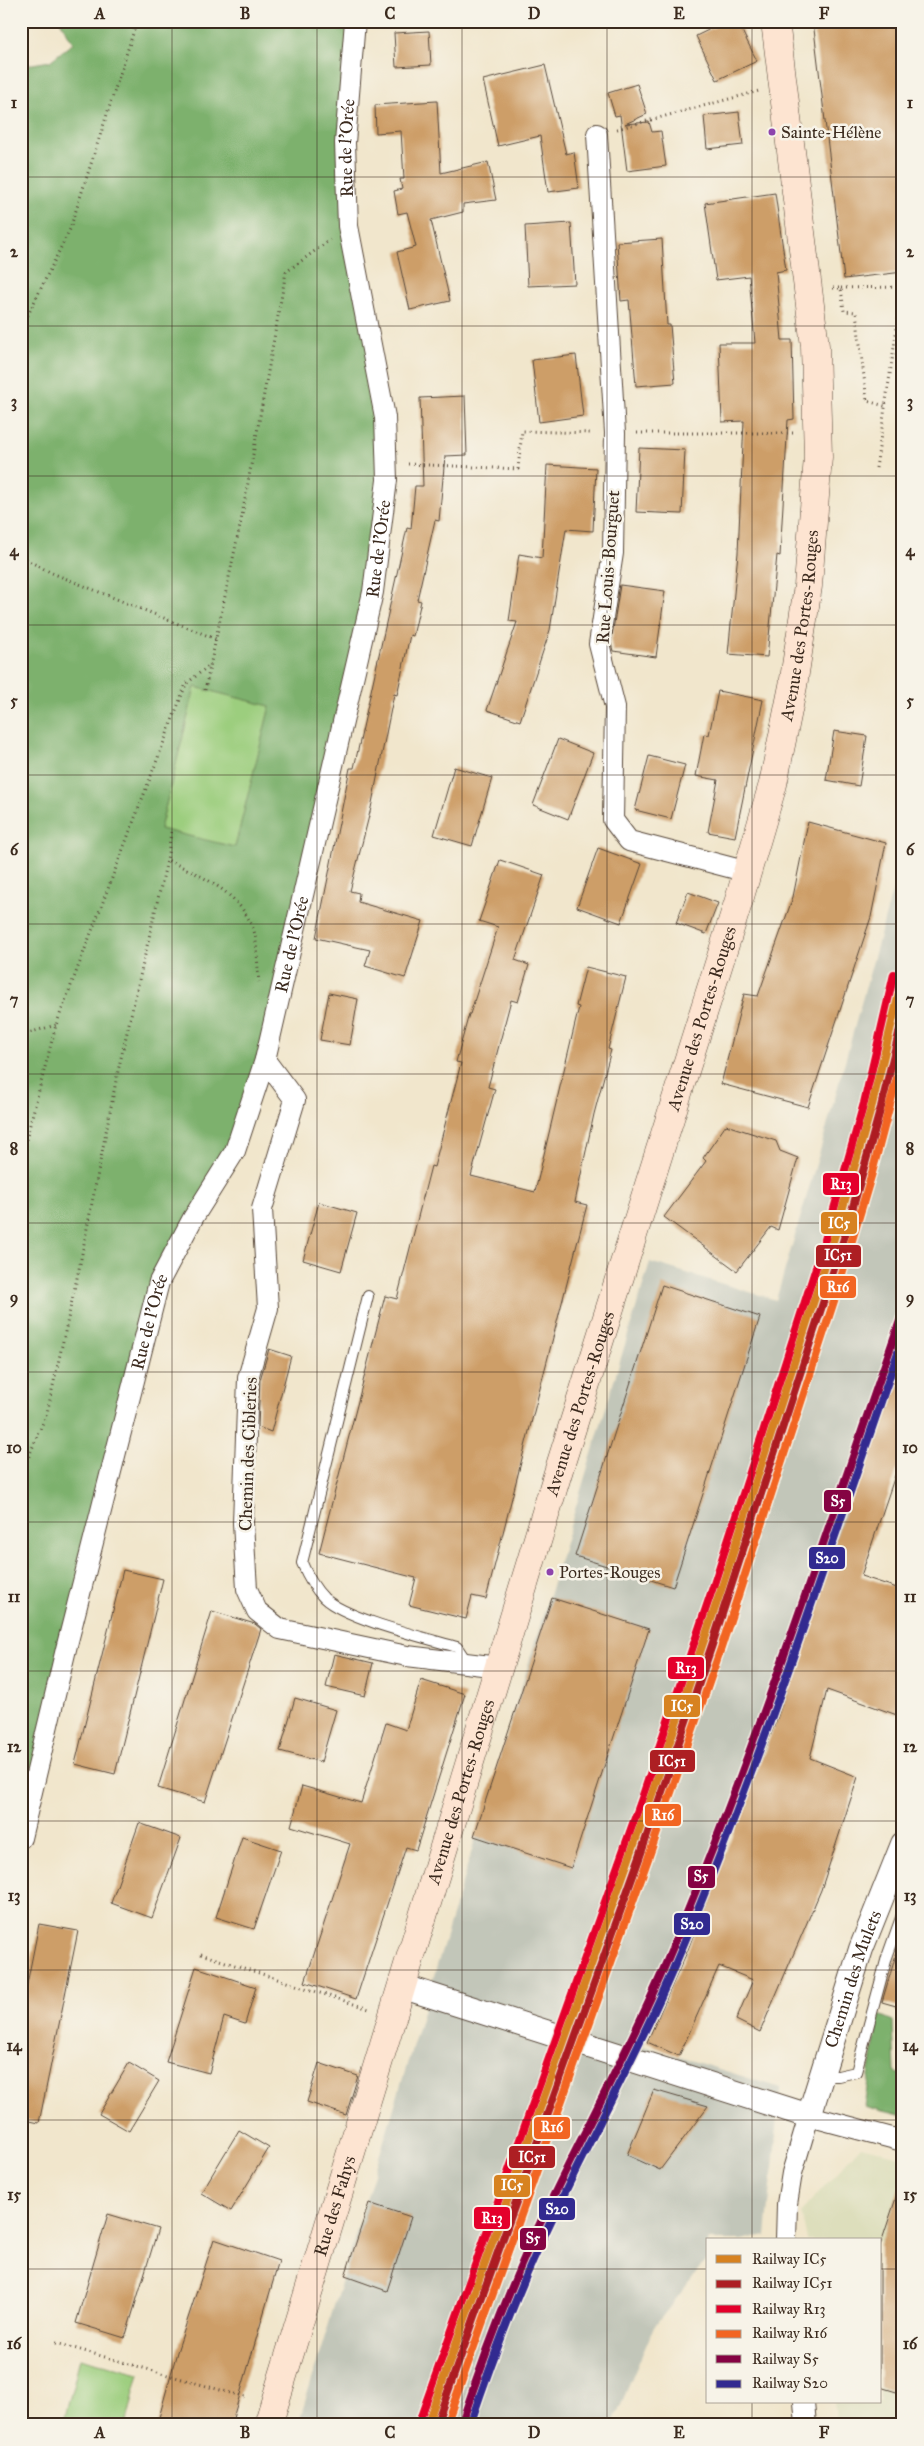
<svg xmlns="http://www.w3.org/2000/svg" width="924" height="2446" viewBox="0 0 924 2446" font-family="'IM FELL Great Primer',serif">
  <rect width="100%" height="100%" fill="#f7f3e8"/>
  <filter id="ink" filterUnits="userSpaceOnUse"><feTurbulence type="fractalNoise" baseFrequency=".02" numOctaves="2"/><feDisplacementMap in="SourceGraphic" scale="10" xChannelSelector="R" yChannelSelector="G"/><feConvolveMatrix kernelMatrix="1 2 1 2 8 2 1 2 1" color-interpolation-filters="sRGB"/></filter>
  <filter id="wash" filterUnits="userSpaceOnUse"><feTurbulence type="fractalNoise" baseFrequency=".0096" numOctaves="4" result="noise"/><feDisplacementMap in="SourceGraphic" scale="20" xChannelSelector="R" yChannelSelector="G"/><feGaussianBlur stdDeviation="1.12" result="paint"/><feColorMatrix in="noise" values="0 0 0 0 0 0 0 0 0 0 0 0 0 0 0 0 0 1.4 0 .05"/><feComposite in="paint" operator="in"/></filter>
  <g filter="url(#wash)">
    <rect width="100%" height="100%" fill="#f1e6cc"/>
    <path fill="#dddebc" d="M861,2146L903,2157V2425H837L834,2402H880V2240H807L801,2212Z"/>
    <path fill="#c2c6b9" d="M903,853V1350L737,1818L643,2046L781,2088L766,2235L741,2240H708V2258L654,2327L612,2425H298L650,1262L776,1300L822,1144Z"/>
    <g fill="#9cce7e" stroke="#6c7c4e">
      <path d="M195,687L270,706L235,848L160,829Z"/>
      <path d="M80,2358L139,2373L126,2425H63Z"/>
    </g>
    <g fill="#7db16d" stroke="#5c6e46" fill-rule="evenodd">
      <path d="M60,21H355L345,143L385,417L373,592L235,1151L159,1282L21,1838V66L50,61L73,43ZM195,687L270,706L235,847L160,829Z"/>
      <path d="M879,2015L893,2021L895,2071L903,2075V2116L864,2106Z"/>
    </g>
    <g id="blocks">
      <g fill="#cd9e67">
        <path d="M727,21H737L757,61L717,80L696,36Z"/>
        <path d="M813,21H903V272L844,279Z"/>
        <path d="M429,31L431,65L396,67L394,33Z"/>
        <path d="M545,65L566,154L574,152L579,188L548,192L540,136L498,146L483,80Z"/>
        <path d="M637,84L647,114L625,124L649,122L652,132L661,131L666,166L627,171L620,115L615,116L608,93Z"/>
        <path d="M437,101L441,173L488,162L496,200L463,204V212L431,220L450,301L410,310L397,252L416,247L407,212L398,214L394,191L402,189L400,179H404L401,131L376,133L375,105Z"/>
        <path d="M739,112L743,145L707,149L704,116Z"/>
        <path d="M775,193L786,270L776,272L782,340H792L794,419L788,420L780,556L777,555L767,657L728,654L738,553L744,421L722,422L719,343H755L749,276L716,280L705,203Z"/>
        <path d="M571,223L575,284L528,286L525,226Z"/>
        <path d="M662,239L667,325H670L675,383L636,386L629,300L621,301L617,242Z"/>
        <path d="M576,355L583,416L539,422L532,360Z"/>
        <path d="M465,396L467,455L445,456L439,521L435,520L417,600L421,601L413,636L410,635L397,695L394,694L371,808L350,891L359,893L358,902L423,921L405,978L365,966L370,950L316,938L350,768H354L407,528L411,529L415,486H423L420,398Z"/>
        <path d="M639,448L685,450L682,514L636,512Z"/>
        <path d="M547,465L596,468L593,531L566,529L550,630L520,721L487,710L517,622L509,621L519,554L542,558Z"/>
        <path d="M620,585L665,591L656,657L613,651L611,643Z"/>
        <path d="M718,691L763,700L735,837L708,832L718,780L696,776L704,734L709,735Z"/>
        <path d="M834,731L867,736L859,786L826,780Z"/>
        <path d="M558,739L593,753L568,819L533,805Z"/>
        <path d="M649,756L685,765L671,819L635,810Z"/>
        <path d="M454,767L492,778L472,846L434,835Z"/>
        <path d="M808,822L886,843L871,917L808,1107L721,1084L744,994L758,996L793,897Z"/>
        <path d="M598,848L642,864L621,923L577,907Z"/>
        <path d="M500,860L544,875L515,960L529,965L518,1002L511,1000L488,1087L495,1089L471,1176L535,1192L579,1007L576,1006L586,967L626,977L608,1049L611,1050L594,1114L575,1202L587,1205L486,1599L472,1596L466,1619L409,1605L416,1578L319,1553L385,1296L397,1299L431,1166L434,1167L461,1063L456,1062L469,1014H470L498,927L479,921Z"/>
        <path d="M688,892L718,903L706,934L676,923Z"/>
        <path d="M329,993L358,999L350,1045L320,1040Z"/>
        <path d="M726,1125L776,1141L780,1151L798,1158L778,1230L771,1227L737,1271L664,1217L706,1161L703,1158Z"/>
        <path d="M319,1202L357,1213L341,1271L303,1260Z"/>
        <path d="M662,1285L760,1317L673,1587L575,1556Z"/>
        <path d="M269,1349L291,1356L271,1432L258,1427L260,1380Z"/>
        <path d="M900,1351H903V1452L861,1576L903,1590V1698L897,1715L827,1690L810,1758L858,1777L821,1890L760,2032L736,2020L753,1980L719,1966L679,2056L647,2042L687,1952L777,1719L836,1537Z"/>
        <path d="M123,1570L163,1579L115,1774L75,1764Z"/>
        <path d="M552,1598L649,1629L571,1868L474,1836Z"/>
        <path d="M212,1611L255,1624L261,1629L205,1802L158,1788Z"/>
        <path d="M334,1654L373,1663L365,1696L326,1687Z"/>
        <path d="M421,1680L465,1694L416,1850L406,1847L356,1999L305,1982L350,1844L291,1826L302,1786L361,1803L386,1723L406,1730Z"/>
        <path d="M295,1698L336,1710L321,1762L280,1751Z"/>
        <path d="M139,1823L181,1838L152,1918L111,1903Z"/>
        <path d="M242,1837L281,1850L254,1929L216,1917Z"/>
        <path d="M39,1924L78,1931L39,2123L21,2119V2014Z"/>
        <path d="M898,1948L903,1949V2008L882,2002Z"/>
        <path d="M196,1967L256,1987L245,2024L224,2017L209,2073L166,2062Z"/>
        <path d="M129,2063L159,2081L129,2131L99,2114Z"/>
        <path d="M319,2063L358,2076L346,2115L307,2102Z"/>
        <path d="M654,2090L708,2106L660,2170L627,2155Z"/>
        <path d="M239,2130L269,2148L231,2211L201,2193Z"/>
        <path d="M899,2189L903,2190V2394L880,2387V2246Z"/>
        <path d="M369,2203L411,2217L387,2291L345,2276Z"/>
        <path d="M108,2214L158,2229L125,2338L76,2323Z"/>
        <path d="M214,2239L279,2261L231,2425H157L177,2352Z"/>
      </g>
    </g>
  </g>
  <g filter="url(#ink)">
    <use href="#blocks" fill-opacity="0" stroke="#564638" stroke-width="1"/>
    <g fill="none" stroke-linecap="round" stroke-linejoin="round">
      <g stroke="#564638" stroke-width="12">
        <g id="service">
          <path d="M368,1296L302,1563C308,1577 314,1588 324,1598C346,1619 426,1638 457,1647L467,1662"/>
          <path d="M821,2076H838L856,2072L887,1957L903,1912"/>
        </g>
      </g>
      <g stroke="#564638" stroke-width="22">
        <g id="minor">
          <path d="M597,134L615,433L613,553L599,644L615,707L613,820L629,841L748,872"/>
          <path d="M265,1060L295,1100L262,1209L268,1308L248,1378L243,1523L247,1589L257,1611L280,1629L407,1656L499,1667"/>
          <path id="s1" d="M21,1838L66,1649L159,1282L193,1218L235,1151L265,1060L373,592L387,480L385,417L348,226L345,143L355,21"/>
          <path d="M786,2240L787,2204L792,2173L809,2116L903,2141"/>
          <path d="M804,2402L806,2425"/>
        </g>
      </g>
      <g stroke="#564638" stroke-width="26">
        <g id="tertiary">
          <path id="s2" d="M401,1986L809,2116L861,1949L903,1844"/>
        </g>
      </g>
      <g stroke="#564638" stroke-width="29">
        <g id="secondary">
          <path id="s3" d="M268,2425L560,1466L739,900L773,784L793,686L808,586L818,457L815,346L775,21"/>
        </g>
      </g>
      <g stroke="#564638" stroke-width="3" stroke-dasharray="1 4" stroke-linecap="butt">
        <path d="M617,129L759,91"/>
        <path d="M833,288H841L844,311L856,312L867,401L885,406"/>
        <path d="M841,288L901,287"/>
        <path d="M21,329L70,229L137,21"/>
        <path d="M637,433H793"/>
        <path d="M408,464L518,469L522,431L593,433"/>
        <path d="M876,468L903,287"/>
        <path d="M21,557L52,573L216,639"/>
        <path d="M205,690L241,521L286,272L330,240"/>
        <path d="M171,832L167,860C200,875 238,891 253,928C258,941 257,967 259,982"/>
        <path d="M21,1035L56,1025"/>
        <path d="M21,1159L56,1025L186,684L211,664"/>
        <path d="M21,1475L47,1413L79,1269L118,1071L167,860"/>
        <path d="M201,1954L369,2009"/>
        <path d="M56,2343L245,2397"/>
      </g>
      <use href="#service" stroke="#fff" stroke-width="10"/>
      <use href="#minor" stroke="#fff" stroke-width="20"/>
      <use href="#tertiary" stroke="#fff" stroke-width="24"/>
      <use href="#secondary" stroke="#fde4d1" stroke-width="28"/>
      <g stroke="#f7f3e8" stroke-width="11">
        <path id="rail-1" d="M427,2425L650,1800L721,1590L836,1232L872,1105L903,977"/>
      </g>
      <g stroke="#f7f3e8" stroke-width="11">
        <path id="rail-2" d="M436,2425L640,1856L712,1645L845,1235L881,1107L903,1017"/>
      </g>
      <g stroke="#f7f3e8" stroke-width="11">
        <path id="rail-3" d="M419,2422L642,1798L713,1587L828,1230L864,1103L894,974"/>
      </g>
      <g stroke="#f7f3e8" stroke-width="11">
        <path id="rail-4" d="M446,2425L648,1859L721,1648L834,1301L872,1173L903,1055"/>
      </g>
      <g stroke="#f7f3e8" stroke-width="11">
        <path id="rail-5" d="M461,2425C480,2368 501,2311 525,2256C568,2159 622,2066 664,1968C755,1754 826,1532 903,1312"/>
      </g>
      <g stroke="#f7f3e8" stroke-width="11">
        <path id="rail-6" d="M470,2425C489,2369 509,2314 533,2260C576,2163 629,2071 671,1974C760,1767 829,1551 903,1338"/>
      </g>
      <use href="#rail-1" stroke="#d78220" stroke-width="8"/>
      <use href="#rail-2" stroke="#ad1f23" stroke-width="8"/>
      <use href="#rail-3" stroke="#e4002b" stroke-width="8"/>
      <use href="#rail-4" stroke="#f26522" stroke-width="8"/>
      <use href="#rail-5" stroke="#850343" stroke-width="8"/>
      <use href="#rail-6" stroke="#322a90" stroke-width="8"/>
    </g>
  </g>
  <path fill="none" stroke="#3b2a1e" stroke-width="1" stroke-opacity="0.55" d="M172,21V2425M317,21V2425M462,21V2425M607,21V2425M752,21V2240M21,177H903M21,326H903M21,476H903M21,625H903M21,775H903M21,924H903M21,1074H903M21,1223H903M21,1372H903M21,1522H903M21,1671H903M21,1821H903M21,1970H903M21,2120H903M21,2269H708M880,2269H903M752,2402V2425"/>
  <g fill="#8e44ad" stroke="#f7f3e8" stroke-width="2">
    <circle cx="772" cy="132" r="4.5"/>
    <circle cx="550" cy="1572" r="4.5"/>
  </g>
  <g text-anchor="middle" stroke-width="5" stroke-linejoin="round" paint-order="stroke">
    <g font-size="17" fill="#3b2a1e" stroke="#f7f3e8" text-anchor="start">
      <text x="781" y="138">Sainte-Hélène</text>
      <text x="559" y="1578">Portes-Rouges</text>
    </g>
    <g font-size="18" fill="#3b2a1e" stroke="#f7f3e8">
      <text dy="6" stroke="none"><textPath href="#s1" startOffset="1749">Rue de l'Orée</textPath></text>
      <text dy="6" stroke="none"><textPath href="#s1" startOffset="1344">Rue de l'Orée</textPath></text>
      <text transform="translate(608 567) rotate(-86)" y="6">Rue Louis-Bourguet</text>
      <text dy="6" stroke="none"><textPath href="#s3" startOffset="1878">Avenue des Portes-Rouges</textPath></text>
      <text dy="6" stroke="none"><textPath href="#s1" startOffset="939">Rue de l'Orée</textPath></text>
      <text dy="6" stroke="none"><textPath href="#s3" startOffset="1472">Avenue des Portes-Rouges</textPath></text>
      <text dy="6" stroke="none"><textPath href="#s1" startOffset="532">Rue de l'Orée</textPath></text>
      <text dy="6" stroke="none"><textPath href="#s3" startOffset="1068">Avenue des Portes-Rouges</textPath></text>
      <text transform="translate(248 1454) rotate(-88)" y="6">Chemin des Cibleries</text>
      <text dy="6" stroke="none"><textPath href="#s3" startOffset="662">Avenue des Portes-Rouges</textPath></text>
      <text dy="6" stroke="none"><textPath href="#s2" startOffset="572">Chemin des Mulets</textPath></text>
      <text dy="6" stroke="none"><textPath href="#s3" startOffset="229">Rue des Fahys</textPath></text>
    </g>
  </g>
  <g stroke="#f7f3e8" stroke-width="2">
    <rect x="822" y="1172" width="38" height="24" rx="5" fill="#e4002b"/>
    <rect x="820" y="1211" width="38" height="24" rx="5" fill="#d78220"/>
    <rect x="815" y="1244" width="47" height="24" rx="5" fill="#ad1f23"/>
    <rect x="819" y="1275" width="38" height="24" rx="5" fill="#f26522"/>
    <rect x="823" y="1489" width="29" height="24" rx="5" fill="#850343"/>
    <rect x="808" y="1546" width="38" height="24" rx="5" fill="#322a90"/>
    <rect x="667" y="1656" width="38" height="24" rx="5" fill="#e4002b"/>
    <rect x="663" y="1694" width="38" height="24" rx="5" fill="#d78220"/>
    <rect x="649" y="1749" width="47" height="24" rx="5" fill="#ad1f23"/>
    <rect x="644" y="1803" width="38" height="24" rx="5" fill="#f26522"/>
    <rect x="687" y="1865" width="29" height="24" rx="5" fill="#850343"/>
    <rect x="673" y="1912" width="38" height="24" rx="5" fill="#322a90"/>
    <rect x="533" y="2116" width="38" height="24" rx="5" fill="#f26522"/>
    <rect x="508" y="2145" width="48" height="24" rx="5" fill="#ad1f23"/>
    <rect x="493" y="2174" width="38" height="24" rx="5" fill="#d78220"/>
    <rect x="538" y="2197" width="38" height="24" rx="5" fill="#322a90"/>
    <rect x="473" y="2206" width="38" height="24" rx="5" fill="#e4002b"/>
    <rect x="519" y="2227" width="28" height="24" rx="5" fill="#850343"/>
  </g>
  <g font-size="14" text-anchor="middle" font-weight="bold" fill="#fff">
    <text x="841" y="1189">R13</text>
    <text x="839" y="1228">IC5</text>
    <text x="838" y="1260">IC51</text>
    <text x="838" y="1292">R16</text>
    <text x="838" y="1506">S5</text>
    <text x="827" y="1563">S20</text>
    <text x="686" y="1673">R13</text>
    <text x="682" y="1711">IC5</text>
    <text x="672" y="1766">IC51</text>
    <text x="663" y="1820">R16</text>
    <text x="701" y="1881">S5</text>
    <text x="692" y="1929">S20</text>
    <text x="552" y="2132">R16</text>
    <text x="532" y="2162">IC51</text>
    <text x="512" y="2190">IC5</text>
    <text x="557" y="2214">S20</text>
    <text x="492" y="2223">R13</text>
    <text x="533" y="2243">S5</text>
  </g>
  <rect width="924" height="2446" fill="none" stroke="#f7f3e8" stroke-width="55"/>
  <rect x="706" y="2238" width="175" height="165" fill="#f7f3e8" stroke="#aca397"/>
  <rect x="716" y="2255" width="25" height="8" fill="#d78220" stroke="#aca397"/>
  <text x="752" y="2264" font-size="15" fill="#3b2a1e">Railway IC5</text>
  <rect x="716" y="2280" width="25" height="8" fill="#ad1f23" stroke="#aca397"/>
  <text x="752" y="2288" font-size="15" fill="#3b2a1e">Railway IC51</text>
  <rect x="716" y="2305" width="25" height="8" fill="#e4002b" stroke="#aca397"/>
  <text x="752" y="2314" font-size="15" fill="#3b2a1e">Railway R13</text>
  <rect x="716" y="2330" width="25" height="8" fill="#f26522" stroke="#aca397"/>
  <text x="752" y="2338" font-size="15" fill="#3b2a1e">Railway R16</text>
  <rect x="716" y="2355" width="25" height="8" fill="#850343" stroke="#aca397"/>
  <text x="752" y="2364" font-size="15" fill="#3b2a1e">Railway S5</text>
  <rect x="716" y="2380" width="25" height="8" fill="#322a90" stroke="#aca397"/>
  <text x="752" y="2388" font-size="15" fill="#3b2a1e">Railway S20</text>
  <rect x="28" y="28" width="868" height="2390" fill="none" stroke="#3b2a1e" stroke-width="2"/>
  <g font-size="16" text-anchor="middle" font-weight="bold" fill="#3b2a1e">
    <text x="100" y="19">A</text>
    <text x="245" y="19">B</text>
    <text x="390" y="19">C</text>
    <text x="534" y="19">D</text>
    <text x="679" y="19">E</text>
    <text x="824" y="19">F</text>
    <text x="14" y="108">1</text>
    <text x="910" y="108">1</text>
    <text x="14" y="257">2</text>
    <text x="910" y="257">2</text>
    <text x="14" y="407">3</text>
    <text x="910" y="407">3</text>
    <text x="14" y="556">4</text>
    <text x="910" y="556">4</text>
    <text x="14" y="706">5</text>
    <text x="910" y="706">5</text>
    <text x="14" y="855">6</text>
    <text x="910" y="855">6</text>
    <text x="14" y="1005">7</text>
    <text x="910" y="1005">7</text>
    <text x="14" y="1154">8</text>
    <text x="910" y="1154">8</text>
    <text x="14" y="1303">9</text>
    <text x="910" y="1303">9</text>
    <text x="14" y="1453">10</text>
    <text x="910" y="1453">10</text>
    <text x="14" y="1602">11</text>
    <text x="910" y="1602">11</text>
    <text x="14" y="1752">12</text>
    <text x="910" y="1752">12</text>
    <text x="14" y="1901">13</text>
    <text x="910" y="1901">13</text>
    <text x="14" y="2051">14</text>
    <text x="910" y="2051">14</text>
    <text x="14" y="2200">15</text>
    <text x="910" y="2200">15</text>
    <text x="14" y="2349">16</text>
    <text x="910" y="2349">16</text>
    <text x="100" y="2438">A</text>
    <text x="245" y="2438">B</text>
    <text x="390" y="2438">C</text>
    <text x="534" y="2438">D</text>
    <text x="679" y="2438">E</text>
    <text x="824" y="2438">F</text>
  </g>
</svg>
